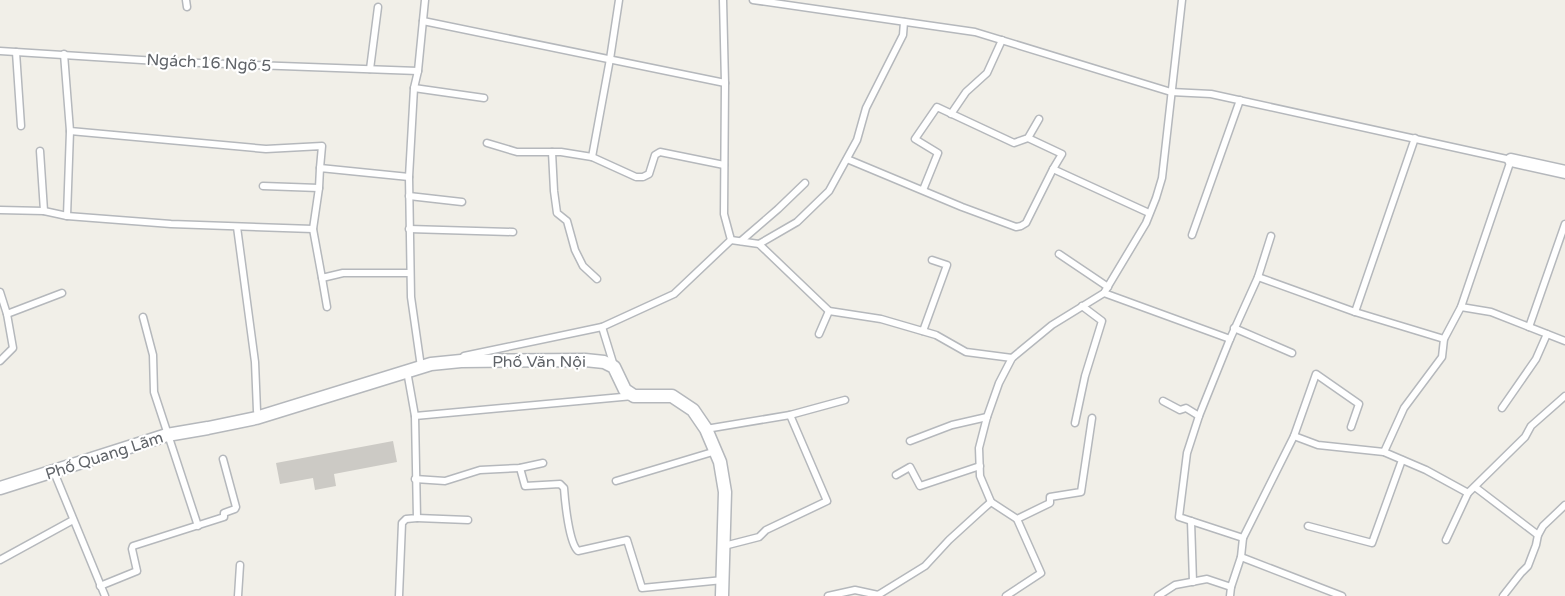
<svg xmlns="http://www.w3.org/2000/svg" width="1565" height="596" viewBox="0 0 1565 596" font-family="'Varela Round',sans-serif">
  <rect width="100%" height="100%" fill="#f1efe8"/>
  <path fill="#cccac5" d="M393,441L397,462L334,474L336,486L315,490L313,478L280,484L276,463Z"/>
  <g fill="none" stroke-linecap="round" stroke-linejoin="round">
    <g stroke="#b5b8bc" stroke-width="9">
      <g id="service">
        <path d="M186,0L187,7"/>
        <path d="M753,0L975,32L1171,92L1211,94L1511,160L1461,307L1444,339L1442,357L1404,408L1384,452"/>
        <path d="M423,21L725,83"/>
        <path d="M0,51L173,62L418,71"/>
        <path d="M16,52L21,126"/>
        <path d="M64,54L70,131L266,149L322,146L320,168"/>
        <path d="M370,69L378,7"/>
        <path d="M414,88L484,98"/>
        <path d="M951,114L966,92L987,73L1002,40"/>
        <path d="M1028,138L1062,154L1053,169L1149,213"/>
        <path d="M487,143L517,152H561L592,157L636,177H643L649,174L655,155L660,152L724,165"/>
        <path d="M40,151L44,211"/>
        <path d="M552,152L554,191L557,213L567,221L575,250L583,266L597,279"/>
        <path d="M592,157L610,59L619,0"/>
        <path d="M847,159L962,207L1016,227L1021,226L1026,223L1053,169"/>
        <path d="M409,177L320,168L319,188L313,229L322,278L343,273H410"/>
        <path d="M263,186L319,188"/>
        <path d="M923,190L938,153L915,139L937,107L1014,143L1028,138L1039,119"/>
        <path d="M409,196L462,202"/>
        <path d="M0,210L44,211L67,216L171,224L313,229"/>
        <path d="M67,216L70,131"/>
        <path d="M237,227L255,362L257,411"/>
        <path d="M409,229L513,232"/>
        <path d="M1192,235L1240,100"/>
        <path d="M731,240L759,244L829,311L881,319L936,335L966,352L1012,358"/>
        <path d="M741,241L778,209L805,183"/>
        <path d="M759,244L797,222L829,191L857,140L866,108L903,35L904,22"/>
        <path d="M1059,254L1108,287"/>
        <path d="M1258,277L1355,312L1444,339"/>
        <path d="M322,278L327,307"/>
        <path d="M0,292L7,314L62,293"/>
        <path d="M1104,293L1230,339L1199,416L1187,453L1179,517L1243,538"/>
        <path d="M1461,307L1491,312L1565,341"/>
        <path d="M1355,312L1415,138"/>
        <path d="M143,317L153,355L154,392L198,526"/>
        <path d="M602,327L614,366"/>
        <path d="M1529,327L1565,224"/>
        <path d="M1234,328L1292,353"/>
        <path d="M923,331L947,265L932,260"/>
        <path d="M819,334L829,311"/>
        <path d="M1230,339L1258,277L1271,236"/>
        <path d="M464,356L602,327L674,294L731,240L724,214L725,83L723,0"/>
        <path d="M0,361L13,348L7,314"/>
        <path d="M421,367L411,297L409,177L414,88L418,71L425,0"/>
        <path d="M1163,401L1180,410L1186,408L1199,416"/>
        <path d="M1502,408L1536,359L1547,334"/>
        <path d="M415,416L633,396"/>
        <path d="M1075,423L1085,376L1102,321L1082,306"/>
        <path d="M706,429L790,415L845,400"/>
        <path d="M1294,436L1318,445L1384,452L1426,470L1468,493"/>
        <path d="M910,441L952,425L987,417"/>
        <path d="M520,468L525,486L560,484L564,488C565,502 569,543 578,551L627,540L642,588L723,580"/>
        <path d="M54,472L105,596"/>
        <path d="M896,475L910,467L920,486L980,466"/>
        <path d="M415,479L445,481L480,470L520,468L543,463"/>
        <path d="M616,481L716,451"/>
        <path d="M1475,487L1538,535"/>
        <path d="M991,502L980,476L979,448L987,417L999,383L1012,358L1052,325L1104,293L1146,223L1156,198L1162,178L1182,0"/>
        <path d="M417,518L468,520"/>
        <path d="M1191,521L1193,582"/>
        <path d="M1308,526L1372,543L1402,460"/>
        <path d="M1446,540L1468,493L1525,437L1531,426L1565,396"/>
        <path d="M724,546L759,537L766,530L827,501L790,415"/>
        <path d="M1241,557L1342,596"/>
        <path d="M0,560L73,520"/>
        <path d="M100,586L137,571L132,549L133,546L224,517V513L235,509L236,507L223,459"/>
        <path d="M238,596L240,565"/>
        <path d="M399,596L402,523L406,519L417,518L415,416L407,371"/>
        <path d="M828,596L855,590L878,595L925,566L949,540L983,509L991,502L1017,519L1050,503V497L1081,492L1092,418"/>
        <path d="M1006,596L1041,573L1017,519"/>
        <path d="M1158,596L1175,585L1207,579L1231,587L1241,557L1243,538L1294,436L1316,374L1359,404L1351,427"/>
        <path d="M1230,596L1231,587"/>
        <path d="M1503,596L1521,573L1528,566L1536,545L1538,535L1543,526L1565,505"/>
      </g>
    </g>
    <g stroke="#b5b8bc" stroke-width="15">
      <g id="minor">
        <path d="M1511,160L1565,172"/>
        <path d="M0,488L167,435L208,428L256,418L431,364L461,361L585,360L604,362L614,367L625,390L634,396H672L693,410L706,429L720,462L725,492L722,596"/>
      </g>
    </g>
    <use href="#service" stroke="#fff" stroke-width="6"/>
    <use href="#minor" stroke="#fff" stroke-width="12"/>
  </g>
  <g text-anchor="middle" stroke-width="4.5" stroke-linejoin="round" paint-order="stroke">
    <g font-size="16" fill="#5f6368" stroke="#fff">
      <text transform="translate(209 62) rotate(3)" y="6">Ngách 16 Ngõ 5</text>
      <text x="539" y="367">Phố Văn Nội</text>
      <text transform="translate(104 455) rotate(-18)" y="6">Phố Quang Lãm</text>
    </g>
  </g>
</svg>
